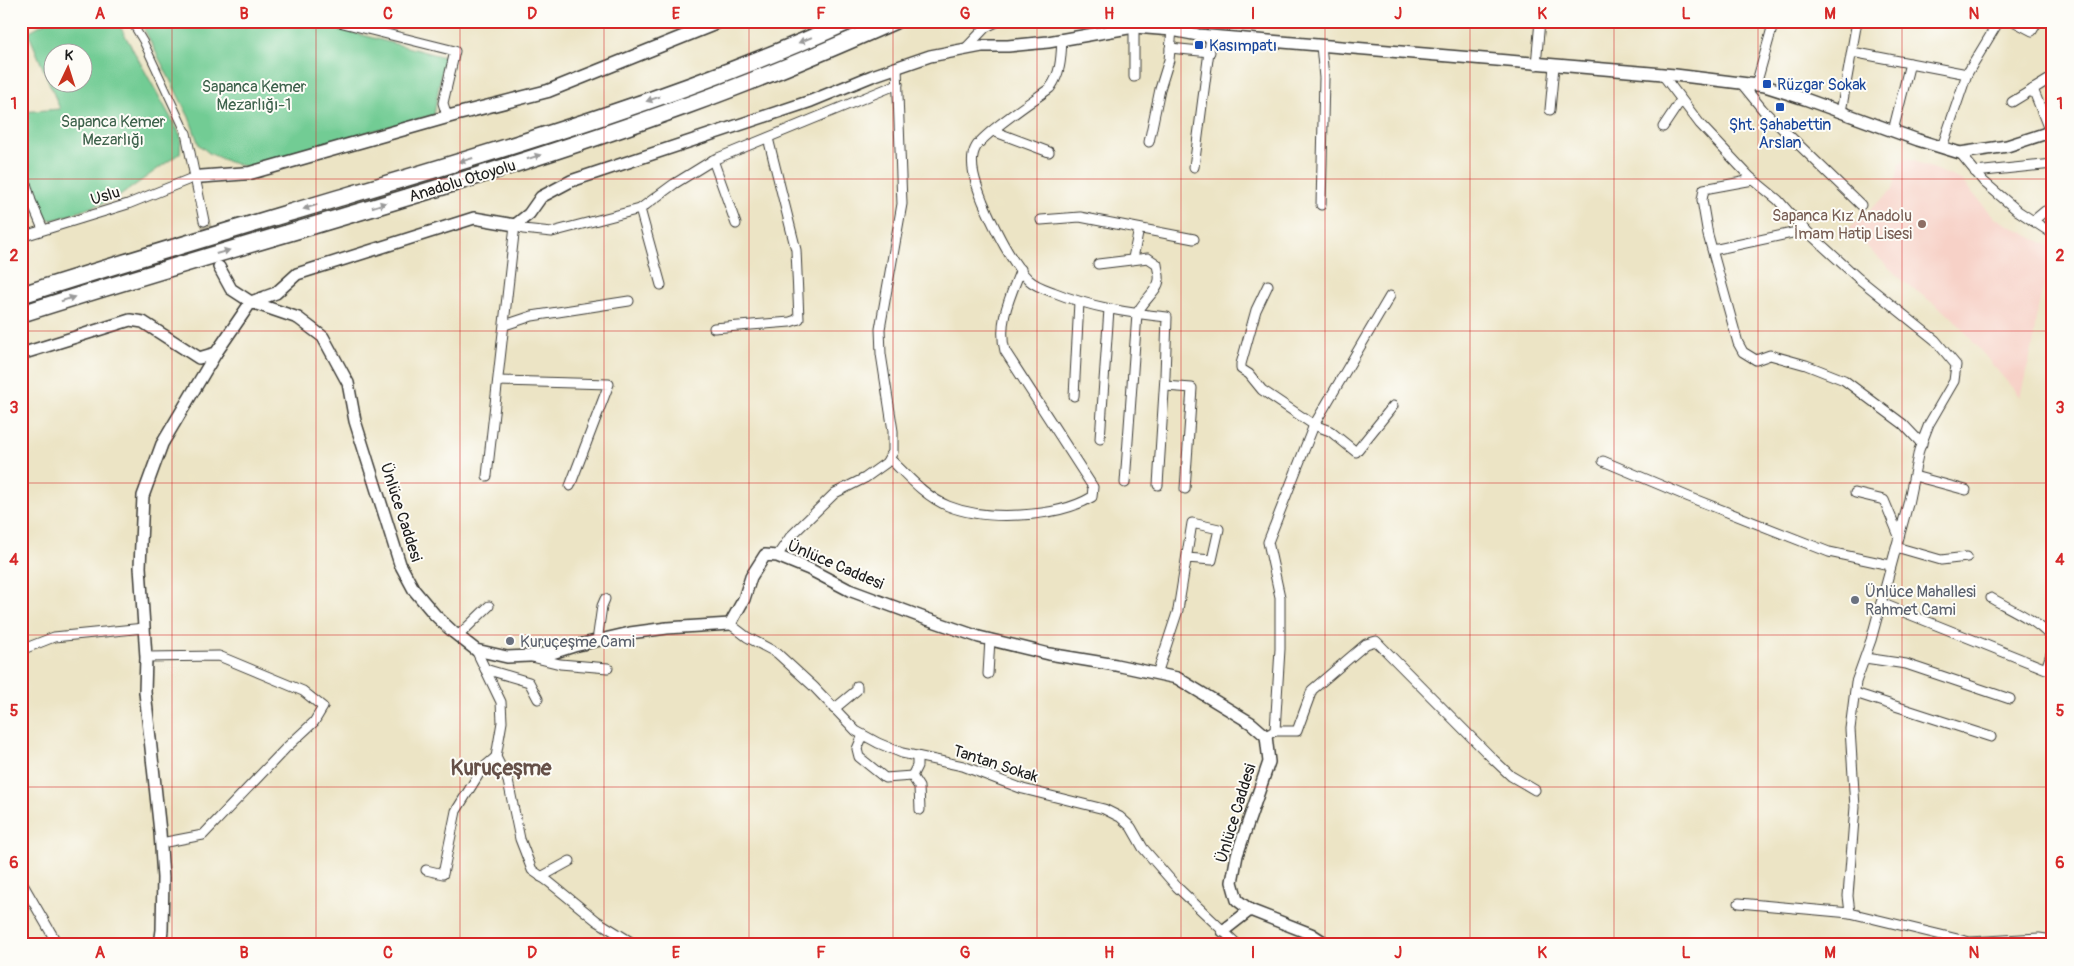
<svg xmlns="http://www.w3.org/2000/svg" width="2074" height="966" viewBox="0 0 2074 966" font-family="Pangolin,sans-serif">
  <rect width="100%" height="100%" fill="#fdfcf7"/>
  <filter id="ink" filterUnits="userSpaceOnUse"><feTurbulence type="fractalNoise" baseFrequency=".02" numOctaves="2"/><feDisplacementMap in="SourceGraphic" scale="10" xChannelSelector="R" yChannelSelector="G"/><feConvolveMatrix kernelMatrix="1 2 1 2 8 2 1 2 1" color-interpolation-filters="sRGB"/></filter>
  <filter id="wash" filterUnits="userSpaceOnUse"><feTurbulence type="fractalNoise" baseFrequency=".0096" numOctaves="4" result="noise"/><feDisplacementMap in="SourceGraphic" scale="20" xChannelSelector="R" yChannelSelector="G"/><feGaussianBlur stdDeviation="1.12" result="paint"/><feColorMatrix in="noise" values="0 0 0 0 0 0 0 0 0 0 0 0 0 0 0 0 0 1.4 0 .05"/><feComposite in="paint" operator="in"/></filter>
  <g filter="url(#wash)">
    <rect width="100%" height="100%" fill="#ece4c5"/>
    <path fill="#f7d1c7" d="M1907,158L1961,180L1995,218L2053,248L2036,317L2033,345L2020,397L1952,317L1903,281L1848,229L1893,189L1900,163Z"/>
    <g fill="#72cc94" stroke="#477458" fill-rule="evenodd">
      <path d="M48,21H117L181,136L180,153L117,198L64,217L52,220L43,217L37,204L21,156V112L60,109L28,32ZM52,52H82V82H52Z"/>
      <path d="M140,21H238L244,28L250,21H310L444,57L434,115L345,138L251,168L229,162L209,153L199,145L189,117Z"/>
    </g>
  </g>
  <g filter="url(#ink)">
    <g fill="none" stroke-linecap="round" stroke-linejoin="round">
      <path stroke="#c2bca3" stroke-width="11" stroke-dasharray="11 5.5" stroke-linecap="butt" d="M204,221L217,260"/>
      <g stroke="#3b3a35" stroke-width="9">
        <path id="pedestrian" d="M131,21L143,41L186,133"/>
      </g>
      <g stroke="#3b3a35" stroke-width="11">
        <g id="minor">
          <path d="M335,21L455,51L443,103L447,116"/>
          <path d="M2013,21L2032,31L2038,21"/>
          <path d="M1062,39C1061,58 1061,73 1050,88C1034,100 984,133 976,147C967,162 977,187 983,202C993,225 1011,263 1029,280C1035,286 1045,289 1053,292C1090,307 1127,313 1167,317L1165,376L1158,485"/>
          <path d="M1170,48L1210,52"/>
          <path d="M964,50L986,27L999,21"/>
          <path d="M1852,52L1967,74L1999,21"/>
          <path d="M1536,65L1540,21"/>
          <path d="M1662,74L1700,124L1750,177L1778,200L1800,225L1858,278L1935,340L1956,365L1954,381L1929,424L1919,450L1908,504L1871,640L1856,682L1850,729L1855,807L1848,896L1850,913L1970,942L2039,938L2053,940"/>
          <path d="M1134,77V27"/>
          <path d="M1741,83L1763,110L1861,205"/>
          <path d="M1756,85L1774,21"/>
          <path d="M2033,89L2050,132"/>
          <path d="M2012,102L2053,77"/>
          <path d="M1550,110L1554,66"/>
          <path d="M1841,112L1857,21"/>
          <path d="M1663,127L1681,100"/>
          <path d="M993,131L1049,152"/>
          <path d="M1893,131L1910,63"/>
          <path d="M186,133L204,221"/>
          <path d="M1149,142L1160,89L1169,60L1172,30"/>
          <path d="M1942,147L1967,74"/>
          <path d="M1960,153L1984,182L2018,211L2053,234"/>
          <path d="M713,160L736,224"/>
          <path d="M21,166L31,201L43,229"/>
          <path d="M1194,167L1211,36"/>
          <path d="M1975,172L2053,164"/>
          <path d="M1753,180L1704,189L1702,200L1708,235L1738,343L1743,352L1756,360L1770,355L1806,365L1844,380L1903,424L1922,444"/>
          <path d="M1321,205L1324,78L1321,45"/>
          <path d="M640,209L661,285"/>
          <path d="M1041,220L1080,217L1194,239"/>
          <path d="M2033,221L2045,211L2053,210"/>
          <path d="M21,237L128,204L195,177"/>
          <path d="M1713,250L1806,230"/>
          <path d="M1133,258L1139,229"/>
          <path d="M1098,264L1148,258L1157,264C1157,268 1160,275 1159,280C1158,291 1142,301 1137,314L1125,483"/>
          <path d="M1268,285L1256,310L1241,364V369L1249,374L1262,390L1314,425L1330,431L1356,452L1393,406"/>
          <path d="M505,325L532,316L629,301"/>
          <path d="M714,328L790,322L799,319L796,250L768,138"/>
          <path d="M498,381L609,384L570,486"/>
          <path d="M1165,386L1192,388L1185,489"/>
          <path d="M1074,396L1079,302"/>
          <path d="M1100,439L1109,309"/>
          <path d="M889,458C907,475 924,496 948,506C985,521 1057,518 1092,497L1093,487L1005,351C997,322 1011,295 1021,269"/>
          <path d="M1603,461L1689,497L1829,552L1890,565"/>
          <path d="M487,476L515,225L523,229L552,232L640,209L674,184L713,160L898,84"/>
          <path d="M1914,476L1966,490"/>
          <path d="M1855,493L1884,500L1899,536"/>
          <path d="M1896,547L1941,560L1967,557"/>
          <path d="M777,556L790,537L835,493L865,478L886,463L893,452V431L881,354L880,329L902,204L897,67"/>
          <path d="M1991,598C2008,608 2046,624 2053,642"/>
          <path d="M1881,603L2046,669L2051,654L2053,644"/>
          <path d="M730,624L747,637L777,653L814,687L856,731L878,743L902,753L963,766L1023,789L1104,809L1120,817L1131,827L1143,848L1177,887L1238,945"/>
          <path d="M458,636L489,606"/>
          <path d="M597,641L602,606L605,599"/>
          <path d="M21,650L54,637L144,628"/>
          <path d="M476,650L501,702L502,722L496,757L508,781L520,839L532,870L549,882L597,921L636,945"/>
          <path d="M146,657L219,656L303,691L323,707L314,722L286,748L203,835L161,843"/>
          <path d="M532,657L560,664L608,668"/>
          <path d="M1865,658L1906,664L2010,699"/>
          <path d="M485,669L529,682L538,699"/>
          <path d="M988,674L990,639"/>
          <path d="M1157,674L1178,610L1192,523L1219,529L1212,560L1187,558"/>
          <path d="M1855,693L1991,737"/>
          <path d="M834,709L857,690V686"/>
          <path d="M1275,731L1280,649V597L1268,542L1314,425L1390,296"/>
          <path d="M1271,733L1275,731H1297L1312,690L1366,644L1376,641L1492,758L1511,776L1535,790"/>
          <path d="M863,735L857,749L859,757L885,778L912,776L919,787L920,810"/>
          <path d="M912,776L917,766V756"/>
          <path d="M426,870L443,874L456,811L482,769L496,757"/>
          <path d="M541,877L570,861"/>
          <path d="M21,881L58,945"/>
          <path d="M1739,903L1850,913"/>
        </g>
      </g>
      <g stroke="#3b3a35" stroke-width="14">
        <g id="tertiary">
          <path d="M219,267L231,289L251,302L298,318L323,337L348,383L355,421L400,564L414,590L435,615L453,632L476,650L507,657L529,656L552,653L574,646L630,633L667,628L730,624L744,599L751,577L765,555L777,556L809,569L849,590L927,619L979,637L1049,654L1116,665L1177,678L1251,723L1266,736L1269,762L1237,855L1232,882L1237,900L1250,910L1311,934L1328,945"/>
          <path d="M21,354L130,320L143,322L199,358L216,353L251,302L276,293L297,274L474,218L515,225L529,214L541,197L571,181L811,101L872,76L930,56L982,46H1008L1048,42L1134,27L1172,30L1198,35L1675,75L1765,86L1805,99L1918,140L1960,153L2007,146L2053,131"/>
          <path d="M1223,931L1250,910"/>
          <path d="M160,945L162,930L163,878L160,832L145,692L146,657L140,567L143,496L162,444L216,353"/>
        </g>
      </g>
      <g stroke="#3b3a35" stroke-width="15">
        <g id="secondary">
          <path d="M21,21H22"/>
          <path d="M1133,21L1134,27"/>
          <path d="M195,177L250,173L454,115L548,91L712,25L718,21"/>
        </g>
      </g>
      <g stroke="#3b3a35" stroke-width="19">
        <g id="motorway">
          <path d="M21,295C130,260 239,228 349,195C518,145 688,94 850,21"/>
          <path d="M21,314C243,243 469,185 688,105C758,80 826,51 894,21"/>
        </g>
      </g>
      <use href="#pedestrian" stroke="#fff" stroke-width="7"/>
      <use href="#minor" stroke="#fff" stroke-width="9"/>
      <use href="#tertiary" stroke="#fff" stroke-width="11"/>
      <use href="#secondary" stroke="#fff" stroke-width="12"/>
      <use href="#motorway" stroke="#fff" stroke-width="16"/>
    </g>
    <defs><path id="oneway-solid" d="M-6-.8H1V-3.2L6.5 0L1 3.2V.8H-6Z" transform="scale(1.25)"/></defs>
    <g fill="#999">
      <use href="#oneway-solid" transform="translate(805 40) rotate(157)"/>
      <use href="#oneway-solid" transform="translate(653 99) rotate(161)"/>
      <use href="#oneway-solid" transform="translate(534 157) rotate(-18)"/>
      <use href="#oneway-solid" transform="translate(466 160) rotate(164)"/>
      <use href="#oneway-solid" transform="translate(379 205) rotate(-17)"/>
      <use href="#oneway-solid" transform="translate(310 207) rotate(163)"/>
      <use href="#oneway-solid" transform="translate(223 252) rotate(-16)"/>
      <use href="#oneway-solid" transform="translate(68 299) rotate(-18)"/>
    </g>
  </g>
  <path fill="none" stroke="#d62828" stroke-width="1" stroke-opacity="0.55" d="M172,21V945M316,21V945M460,21V945M604,21V945M749,21V945M893,21V945M1037,21V945M1181,21V945M1325,21V945M1470,21V945M1614,21V945M1758,21V945M1902,21V945M21,179H2053M21,331H2053M21,483H2053M21,635H2053M21,787H2053"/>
  <g fill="#1a4fb4" stroke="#fdfcf7" stroke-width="2">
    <rect x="1194" y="40" width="10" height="10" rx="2.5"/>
    <rect x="1762" y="79" width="10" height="10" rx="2.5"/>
    <rect x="1775" y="102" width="10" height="10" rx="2.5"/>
  </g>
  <circle fill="#8d6e63" stroke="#fdfcf7" stroke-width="2" cx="1922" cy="224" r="5"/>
  <g fill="#6b7280" stroke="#fdfcf7" stroke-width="2">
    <circle cx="1855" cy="600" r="5"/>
    <circle cx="510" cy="641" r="5"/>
  </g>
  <g text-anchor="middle" stroke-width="4" stroke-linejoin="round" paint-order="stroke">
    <g font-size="16" fill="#164399" stroke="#fdfcf7" text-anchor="start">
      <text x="1209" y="51">Kasımpatı</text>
      <text x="1777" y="90">Rüzgar Sokak</text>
      <text x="1780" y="130" text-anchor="middle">Şht. Şahabettin<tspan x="1780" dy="18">Arslan</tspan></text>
    </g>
    <g font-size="16" fill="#3e624c" stroke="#fdfcf7">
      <text x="254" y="92">Sapanca Kemer<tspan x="254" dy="18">Mezarlığı-1</tspan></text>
      <text x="113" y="127">Sapanca Kemer<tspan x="113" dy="18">Mezarlığı</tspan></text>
    </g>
    <g font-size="16" fill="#1c1c1c" stroke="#fdfcf7">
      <text transform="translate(462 180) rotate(-17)" y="6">Anadolu Otoyolu</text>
      <text transform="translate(105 195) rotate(-17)" y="6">Uslu</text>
      <text transform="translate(402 512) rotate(72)" y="6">Ünlüce Caddesi</text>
      <text transform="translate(836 564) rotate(23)" y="6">Ünlüce Caddesi</text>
      <text transform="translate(996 763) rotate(18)" y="6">Tantan Sokak</text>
      <text transform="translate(1235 813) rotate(-73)" y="6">Ünlüce Caddesi</text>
    </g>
    <g font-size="16" fill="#785e54" stroke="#fdfcf7" text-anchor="end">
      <text x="1912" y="221">Sapanca Kız Anadolu<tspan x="1912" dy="18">İmam Hatip Lisesi</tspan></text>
    </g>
    <g font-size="16" fill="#5b616d" stroke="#fdfcf7" text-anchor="start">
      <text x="1865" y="597">Ünlüce Mahallesi<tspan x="1865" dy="18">Rahmet Cami</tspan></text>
      <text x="520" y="647">Kuruçeşme Cami</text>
    </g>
    <g font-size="21" font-weight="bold" fill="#655048" stroke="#fdfcf7">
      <text x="501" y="775">Kuruçeşme</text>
    </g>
  </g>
  <rect width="2074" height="966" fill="none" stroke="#fdfcf7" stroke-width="55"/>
  <g transform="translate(68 68) rotate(4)"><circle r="24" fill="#fdfcf7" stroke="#a3a29f"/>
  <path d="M0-4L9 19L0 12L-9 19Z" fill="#c8321e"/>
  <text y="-8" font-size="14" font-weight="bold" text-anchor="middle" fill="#1c1c1c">K</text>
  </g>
  <rect x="28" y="28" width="2018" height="910" fill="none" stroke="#d62828" stroke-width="2"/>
  <g font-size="16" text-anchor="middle" font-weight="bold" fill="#d62828">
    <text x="100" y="19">A</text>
    <text x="244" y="19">B</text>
    <text x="388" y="19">C</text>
    <text x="532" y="19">D</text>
    <text x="676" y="19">E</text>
    <text x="821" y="19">F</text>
    <text x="965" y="19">G</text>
    <text x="1109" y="19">H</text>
    <text x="1253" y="19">I</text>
    <text x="1398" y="19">J</text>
    <text x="1542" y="19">K</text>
    <text x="1686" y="19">L</text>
    <text x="1830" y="19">M</text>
    <text x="1974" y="19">N</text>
    <text x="14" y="109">1</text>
    <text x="2060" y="109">1</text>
    <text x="14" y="261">2</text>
    <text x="2060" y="261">2</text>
    <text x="14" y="413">3</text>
    <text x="2060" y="413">3</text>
    <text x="14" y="565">4</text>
    <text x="2060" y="565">4</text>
    <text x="14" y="716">5</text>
    <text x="2060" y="716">5</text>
    <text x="14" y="868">6</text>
    <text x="2060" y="868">6</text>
    <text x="100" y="958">A</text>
    <text x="244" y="958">B</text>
    <text x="388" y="958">C</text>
    <text x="532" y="958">D</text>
    <text x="676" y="958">E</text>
    <text x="821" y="958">F</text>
    <text x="965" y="958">G</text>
    <text x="1109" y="958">H</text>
    <text x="1253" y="958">I</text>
    <text x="1398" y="958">J</text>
    <text x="1542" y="958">K</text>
    <text x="1686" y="958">L</text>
    <text x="1830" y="958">M</text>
    <text x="1974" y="958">N</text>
  </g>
</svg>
